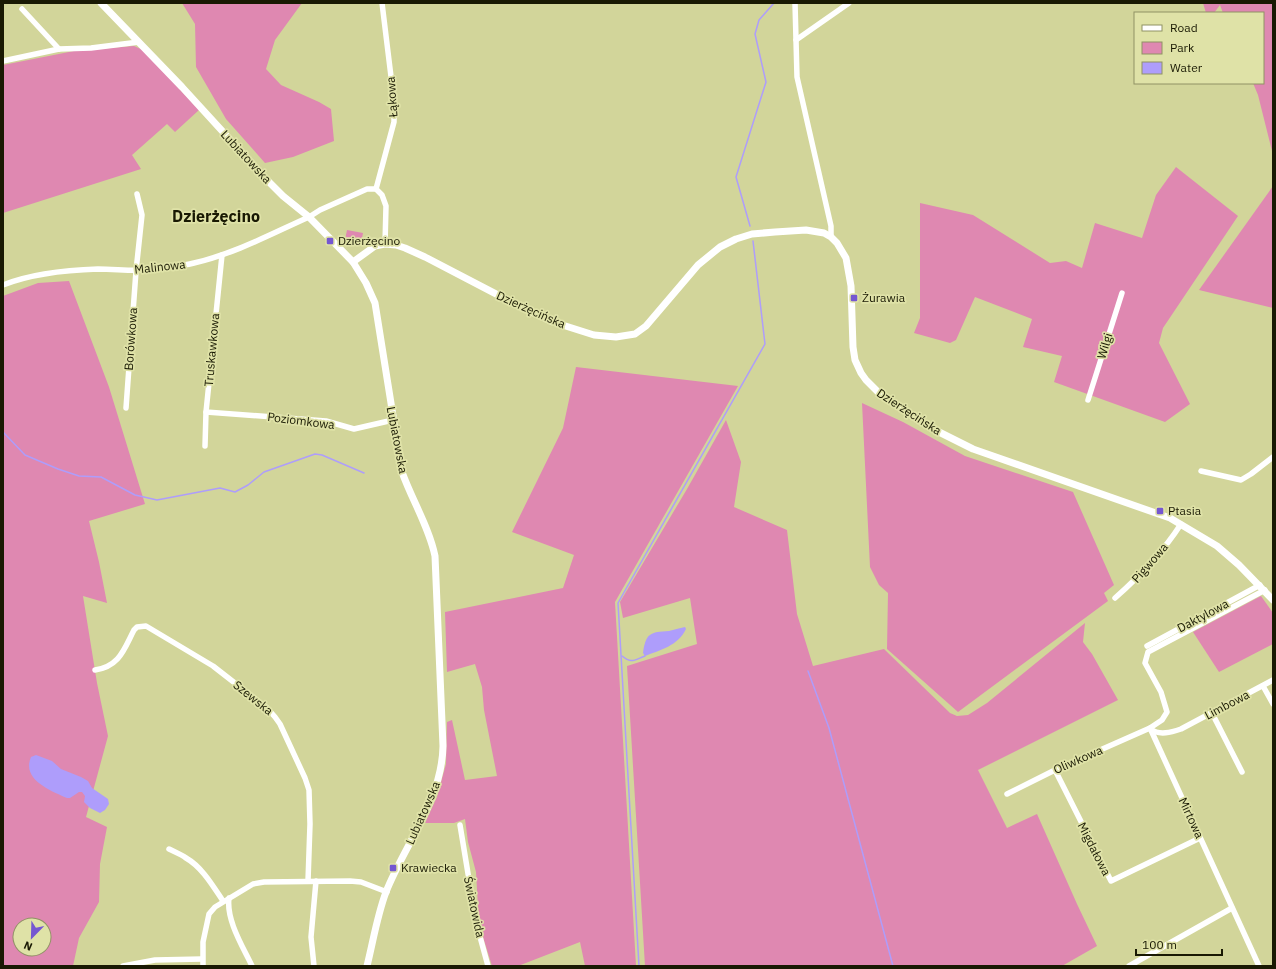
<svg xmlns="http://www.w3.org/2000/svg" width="1276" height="969" viewBox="0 0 1276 969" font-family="'IBM Plex Sans',sans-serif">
  <rect width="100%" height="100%" fill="#d2d59a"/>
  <g fill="#df88b1" fill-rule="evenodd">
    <path d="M182,3H302L275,40L266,69L281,85L319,102L331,109L334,141L293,157L265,163L226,119L196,67L195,24Z"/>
    <path d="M1203,3H1273V155L1258,95L1253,83H1263V13H1223L1220,5L1214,13H1206Z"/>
    <path d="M134,46L143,50L199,110L175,132L167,124L132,155L141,169L3,213V65L74,51Z"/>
    <path d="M1176,167L1238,216L1163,328L1159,343L1190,404L1165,422L1054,382L1062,356L1023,347L1032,319L975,297L956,340L950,343L914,333L920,318V203L973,215L1050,263L1066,261L1082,268L1095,223L1142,238L1156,195Z"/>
    <path d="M1273,186V308L1199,290Z"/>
    <path d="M347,230L363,233L361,243L345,240Z"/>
    <path d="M69,281L109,387L145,504L89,521L99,562L107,603L83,596L97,683L108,736L86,817L107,827L100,864L99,902L79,938L73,966H3V296L38,283ZM20,925H44V949H20Z"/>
    <path d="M576,367L738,386L615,602L636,966H585L580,942L518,966H492L479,924L476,872L468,842L465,819L454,823H425L437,797L446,764L447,722L452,720L465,780L497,776L484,710L482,687L475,664L447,672L445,612L563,588L574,555L512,532L563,428Z"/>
    <path d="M862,403L903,422L965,456L1073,492L1114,585L1104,593L1108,601L958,712L887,649L888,593L879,585L870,567Z"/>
    <path d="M726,420L741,462L734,507L787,530L797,614L813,666L884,649L950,713L957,716L968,715L987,703L1085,623L1083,642L1092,654L1118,700L978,770L1007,828L1037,814L1077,904L1097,946L1062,966H645L627,666L697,644L690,598L623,618L620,602L687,489Z"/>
    <path d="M1261,596L1273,613V644L1219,672L1193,632Z"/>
  </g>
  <g fill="#ae9dfb">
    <path d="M685,627L686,629C678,646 660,650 645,656L643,653C646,633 650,632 669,631C674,630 679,628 685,627Z"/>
    <path d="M36,755L52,761L61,769L81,777L88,781L92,788L108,799L109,804L105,810L100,813L90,808L84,802L85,796L82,792H79L70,798H67C52,791 21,780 31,757Z"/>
  </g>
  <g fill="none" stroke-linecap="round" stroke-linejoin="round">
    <g stroke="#ae9dfb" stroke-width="1.5">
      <path d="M750,226L736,177L766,82L755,34L759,20L774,3"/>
      <path d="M3,432L25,455L58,469L79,476L101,477L135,495L157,500L220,488L235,492L248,485L264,472L315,454L322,455L364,473"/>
      <path d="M622,656C632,664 634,660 645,656"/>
      <path d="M808,671L829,728L893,966"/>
      <path d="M639,966L618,603L765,344L753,241"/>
    </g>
    <g stroke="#fff" stroke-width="5.5">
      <path d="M795,3L797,77L831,226V237"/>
      <path d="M22,9L59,49"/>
      <path d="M796,40L849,3"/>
      <path d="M3,61L59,49L91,48L139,42"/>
      <path d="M376,189L394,122V101L382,3"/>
      <path d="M3,285C33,273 66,270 98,269C118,269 138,272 158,269C170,267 183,266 194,263C234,254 273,233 309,217L320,210L367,189H376L382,195L386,206L385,244"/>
      <path d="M1088,400L1122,293"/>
      <path d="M126,408L136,271L142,215L137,194"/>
      <path d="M206,412L326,421L354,429L393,420"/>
      <path d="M205,446L206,412L222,255"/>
      <path d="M1201,471L1241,480L1251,474L1273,457"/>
      <path d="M1115,598C1140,576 1163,552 1181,524"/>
      <path d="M1147,646L1260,585"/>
      <path d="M95,670C120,666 124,649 134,630L137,627L146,626L213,666L267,708L275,717L280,724L305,778L309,790L310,824L308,881"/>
      <path d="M1263,686L1273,704"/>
      <path d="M1212,713L1242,772"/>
      <path d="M1150,728L1259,966"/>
      <path d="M1151,729C1159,736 1172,732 1181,729L1273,680"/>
      <path d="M1055,770L1111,881L1200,838"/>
      <path d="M1007,794L1055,770L1150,728L1162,720L1167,712L1161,692L1145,663L1148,652L1265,590"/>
      <path d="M460,825L476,922L488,966"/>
      <path d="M169,849C175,852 181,854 186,858C202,867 213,886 223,901"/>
      <path d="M229,898C226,920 243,947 252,966"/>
      <path d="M123,966L155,960L202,959"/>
      <path d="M203,966V942L209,914L215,907L253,884L264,882L350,881L361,882L387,892"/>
      <path d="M314,966L311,937L316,881"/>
      <path d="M1129,966L1232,908"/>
    </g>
    <g stroke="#fff" stroke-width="7">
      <path d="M101,3L182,87L267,180L283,196L309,217L353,262L366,283L375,303L402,472C412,500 429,527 435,556L443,746C442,800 405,844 386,892C377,916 373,942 367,966"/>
      <path d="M353,262L375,246L385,244L396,245L405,248L425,257L521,307L553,322L594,335L616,337L635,334L646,326L698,265L720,247L736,239L752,234L775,232L806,230L824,233L831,237L837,243L846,258L851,286L853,347L855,360L861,373L866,380L881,395L931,428L973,449L1170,518L1217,546L1239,565L1273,600"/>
    </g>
  </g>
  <g fill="#7557d1" stroke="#dfe2a7" stroke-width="1.5">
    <rect x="326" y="237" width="8" height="8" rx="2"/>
    <rect x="850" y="294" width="8" height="8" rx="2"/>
    <rect x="1156" y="507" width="8" height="8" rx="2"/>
    <rect x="389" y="864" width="8" height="8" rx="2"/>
  </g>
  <g text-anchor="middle" stroke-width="3.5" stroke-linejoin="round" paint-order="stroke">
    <g font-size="12" fill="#191903" stroke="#dfe2a7">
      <text transform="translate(392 97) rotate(-94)" y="4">Łąkowa</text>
      <text transform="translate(246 157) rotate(47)" y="4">Lubiatowska</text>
      <text transform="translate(160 267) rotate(-6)" y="4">Malinowa</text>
      <text transform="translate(531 310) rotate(24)" y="4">Dzierżęcińska</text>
      <text transform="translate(131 339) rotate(-86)" y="4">Borówkowa</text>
      <text transform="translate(1105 346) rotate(-73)" y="4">Wilgi</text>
      <text transform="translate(212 350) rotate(-85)" y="4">Truskawkowa</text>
      <text transform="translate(909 412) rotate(33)" y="4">Dzierżęcińska</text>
      <text transform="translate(301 421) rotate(7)" y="4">Poziomkowa</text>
      <text transform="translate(397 440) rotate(79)" y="4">Lubiatowska</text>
      <text transform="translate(1150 563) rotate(-49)" y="4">Pigwowa</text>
      <text transform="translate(1203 616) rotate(-28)" y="4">Daktylowa</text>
      <text transform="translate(253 698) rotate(39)" y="4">Szewska</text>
      <text transform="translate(1227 705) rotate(-28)" y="4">Limbowa</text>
      <text transform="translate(1078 760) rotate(-24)" y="4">Oliwkowa</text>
      <text transform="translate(423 813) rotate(-66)" y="4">Lubiatowska</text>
      <text transform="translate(1191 818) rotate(65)" y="4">Mirtowa</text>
      <text transform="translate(1094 849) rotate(63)" y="4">Migdałowa</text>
      <text transform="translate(474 907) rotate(78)" y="4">Światowida</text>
    </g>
    <g font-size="12" fill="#191903" stroke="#dfe2a7" text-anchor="start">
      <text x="338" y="245">Dzierżęcino</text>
      <text x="862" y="302">Żurawia</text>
      <text x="1168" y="515">Ptasia</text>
      <text x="401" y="872">Krawiecka</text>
    </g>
    <g font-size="16" font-weight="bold" fill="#191903" stroke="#dfe2a7">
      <text x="216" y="222">Dzierżęcino</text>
    </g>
  </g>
  <rect width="1276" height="969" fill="none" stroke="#191903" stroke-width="8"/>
  <rect x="1134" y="12" width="130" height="72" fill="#dfe2a7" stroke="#909265"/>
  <rect x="1142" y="25" width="20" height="6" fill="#ffffff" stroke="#909265"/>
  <text x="1170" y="32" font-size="12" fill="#191903">Road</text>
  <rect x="1142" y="42" width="20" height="12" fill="#df88b1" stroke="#909265"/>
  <text x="1170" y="52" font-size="12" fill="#191903">Park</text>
  <rect x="1142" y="62" width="20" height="12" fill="#ae9dfb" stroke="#909265"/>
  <text x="1170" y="72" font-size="12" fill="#191903">Water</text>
  <g transform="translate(32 937) rotate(203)"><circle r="19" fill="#dfe2a7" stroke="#909265"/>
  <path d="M0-3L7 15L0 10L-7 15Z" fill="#7557d1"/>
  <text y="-6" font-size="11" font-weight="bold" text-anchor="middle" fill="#191903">N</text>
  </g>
  <path d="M1136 949v6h86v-6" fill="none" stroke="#191903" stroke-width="2"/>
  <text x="1142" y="949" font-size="12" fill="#191903" stroke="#dfe2a7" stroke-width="3" paint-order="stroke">100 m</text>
</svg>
